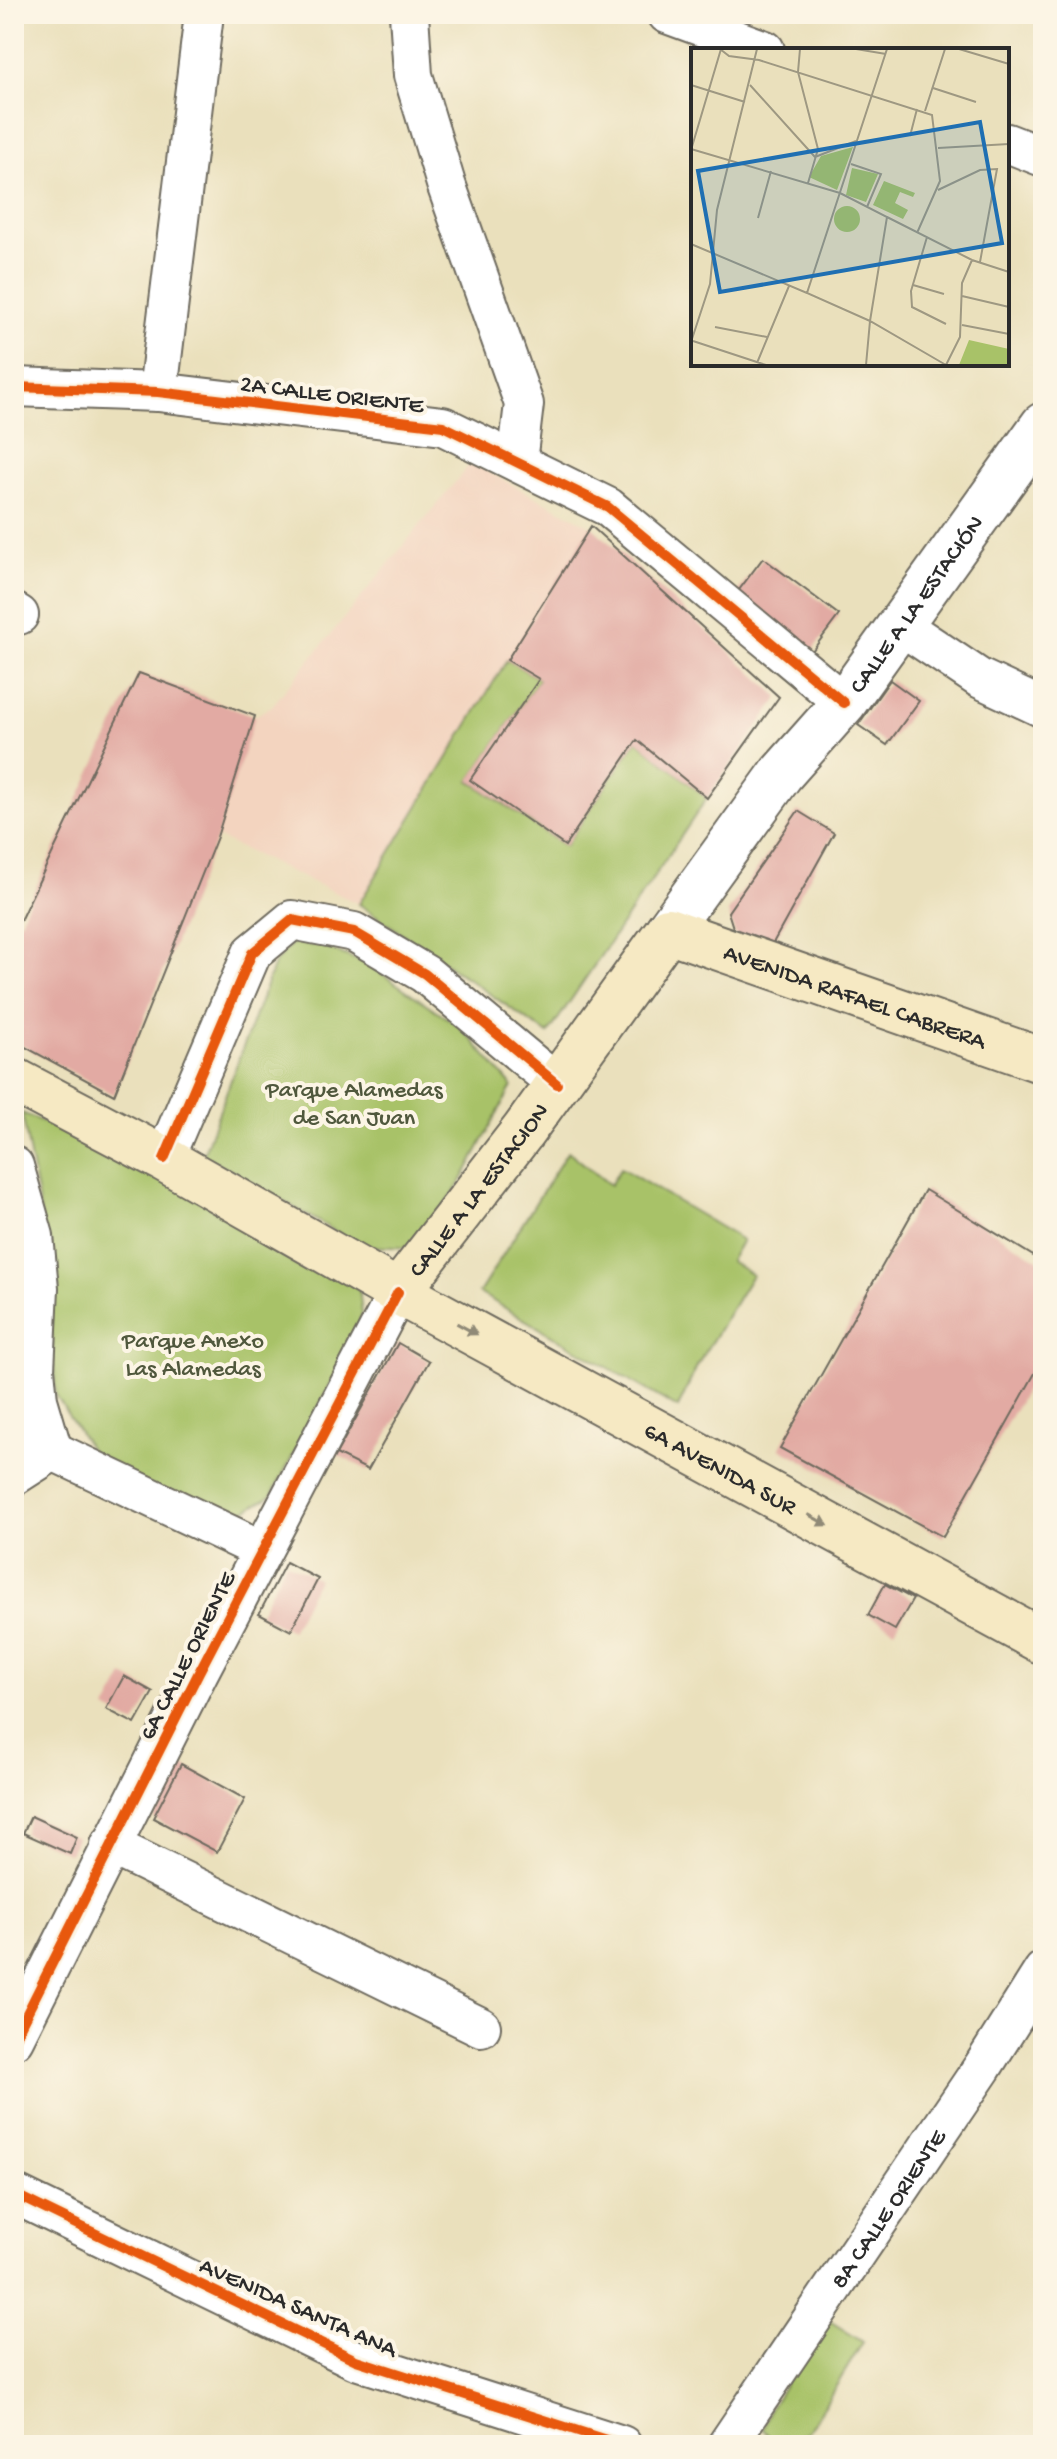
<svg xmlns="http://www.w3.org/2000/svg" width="1057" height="2459" viewBox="0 0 1057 2459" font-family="'Gochi Hand',sans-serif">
  <rect width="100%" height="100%" fill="#fcf5e5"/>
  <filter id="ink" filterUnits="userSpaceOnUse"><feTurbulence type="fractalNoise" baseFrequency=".0125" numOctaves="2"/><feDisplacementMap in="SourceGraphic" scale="16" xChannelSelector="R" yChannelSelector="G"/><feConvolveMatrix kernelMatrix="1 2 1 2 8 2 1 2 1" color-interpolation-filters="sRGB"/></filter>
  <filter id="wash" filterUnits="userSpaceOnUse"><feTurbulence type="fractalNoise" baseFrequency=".006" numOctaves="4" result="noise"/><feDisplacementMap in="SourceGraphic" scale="32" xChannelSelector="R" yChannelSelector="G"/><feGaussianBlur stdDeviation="1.8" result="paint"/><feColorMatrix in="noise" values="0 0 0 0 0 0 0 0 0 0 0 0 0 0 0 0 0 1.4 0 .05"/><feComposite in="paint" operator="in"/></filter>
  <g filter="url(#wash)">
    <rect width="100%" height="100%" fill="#eae0bc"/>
    <path fill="#f3d4bf" d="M471,463L591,526L359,904L217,837L255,716L272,706Z"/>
    <g fill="#a8c268" stroke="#6a764a" stroke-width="2">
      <path d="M507,660L539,679L470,781L565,846L637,740L707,798L548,1034L359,904Z"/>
      <path d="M292,943L322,946L367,964L462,1028L512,1086L462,1180L417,1248L361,1246L203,1155L274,964Z"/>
      <path d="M22,1113L116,1154L359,1289L362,1313L353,1342L272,1495L213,1529L109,1479L56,1396L45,1237Z"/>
      <path d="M568,1151L610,1185L621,1168L742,1240L730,1261L752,1275L698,1364L678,1408L479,1293Z"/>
      <path d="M825,2318L863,2342L809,2430L790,2444L772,2440L763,2429L770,2408Z"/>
    </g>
    <g id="blocks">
      <g fill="#e2aaa3">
        <path d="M591,526L779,697L707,798L637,740L565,846L470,780L539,679L507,660Z"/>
        <path d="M763,558L839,615L809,655L733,598Z"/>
        <path d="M139,673L255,716L217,837L114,1095L14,1041V933Z"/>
        <path d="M890,680L919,701L887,745L858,725Z"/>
        <path d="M798,811L834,833L768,952L735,934L728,912Z"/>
        <path d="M925,1190L1043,1262V1359L943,1537L780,1448Z"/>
        <path d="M398,1343L429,1361L368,1470L336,1454Z"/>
        <path d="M286,1562L318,1579L291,1631L259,1614Z"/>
        <path d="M885,1584L913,1599L895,1630L868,1615Z"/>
        <path d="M124,1676L153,1692L135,1724L106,1709Z"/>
        <path d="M181,1764L245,1799L217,1852L153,1818Z"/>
        <path d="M31,1816L77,1837L70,1854L23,1833Z"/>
      </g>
    </g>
  </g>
  <g filter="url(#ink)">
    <use href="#blocks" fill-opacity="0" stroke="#6e6a5e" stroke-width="2"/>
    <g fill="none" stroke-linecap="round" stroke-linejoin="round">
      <g stroke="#6e6a5e" stroke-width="42">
        <g id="minor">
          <path d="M409,14L413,75L446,184L524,404L517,462"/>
          <path d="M667,14L765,50"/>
          <path d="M1007,143L1043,157"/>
          <path d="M14,387L158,392L443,426L608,507L844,703"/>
          <path d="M158,392L204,14"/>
          <path d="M14,612L19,615"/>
          <path d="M900,625L979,678L1043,708"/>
          <path d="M164,1159L252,953L292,920L354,932L425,974L557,1084"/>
          <path d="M14,1166L34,1236L39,1288L35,1369L38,1400L53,1451"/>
          <path d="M14,1425L26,1436L53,1451L262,1550"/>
          <path d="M14,1476L53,1451"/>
          <path d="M110,1845L481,2027"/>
          <path d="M14,2039L199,1672L398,1292"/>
          <path d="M14,2194L356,2360L622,2445"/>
          <path id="s1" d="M727,2445L982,2068L1043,1971"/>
        </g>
      </g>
      <g stroke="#6e6a5e" stroke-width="48">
        <g id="tertiary">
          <path id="s2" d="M668,930L781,774L844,703L1043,425"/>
        </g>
      </g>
      <g stroke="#6e6a5e" stroke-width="48">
        <g id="secondary">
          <path id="s3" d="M14,1080L164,1159L398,1292L1043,1642"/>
          <path id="s4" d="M398,1292L524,1130L668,930L1043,1061"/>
        </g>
      </g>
      <use href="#minor" stroke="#fff" stroke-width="38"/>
      <use href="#tertiary" stroke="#fff" stroke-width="44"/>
      <use href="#secondary" stroke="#f6e9c3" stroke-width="44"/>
      <g stroke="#fcf5e5" stroke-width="15">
        <g id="cycleway">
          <path d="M14,387L158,392L443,426L608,507L844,703"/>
          <path d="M164,1159L252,953L292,920L354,932L425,974L557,1084"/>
          <path d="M14,2039L199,1672L398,1292"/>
          <path d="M14,2194L356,2360L622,2445"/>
        </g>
      </g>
      <use href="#cycleway" stroke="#e8590c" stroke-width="10"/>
    </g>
    <defs><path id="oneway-solid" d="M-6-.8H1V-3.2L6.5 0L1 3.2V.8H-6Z" transform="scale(2)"/></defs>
    <g fill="#908a77">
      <use href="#oneway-solid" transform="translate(467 1329) rotate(29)"/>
      <use href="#oneway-solid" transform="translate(818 1520) rotate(29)"/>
    </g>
  </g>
  <g text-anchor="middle" stroke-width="8" stroke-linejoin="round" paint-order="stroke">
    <g font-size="24" fill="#2b2b2b" stroke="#fcf5e5">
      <text transform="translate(332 393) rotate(7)" y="8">2A CALLE ORIENTE</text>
      <text dy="8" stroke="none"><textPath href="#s2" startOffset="410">CALLE A LA ESTACIÓN</textPath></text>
      <text dy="8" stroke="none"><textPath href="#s4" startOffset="650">AVENIDA RAFAEL CABRERA</textPath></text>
      <text dy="8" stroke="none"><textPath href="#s4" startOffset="130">CALLE A LA ESTACION</textPath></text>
      <text dy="8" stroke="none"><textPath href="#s3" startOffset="806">6A AVENIDA SUR</textPath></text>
      <text transform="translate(186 1655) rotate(-63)" y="8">6A CALLE ORIENTE</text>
      <text dy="8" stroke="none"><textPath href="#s1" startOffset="286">8A CALLE ORIENTE</textPath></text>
      <text transform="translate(299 2306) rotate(24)" y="8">AVENIDA SANTA ANA</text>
    </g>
    <g font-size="24" fill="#50583d" stroke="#fcf5e5">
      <text x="354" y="1096">Parque Alamedas<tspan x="354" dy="28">de San Juan</tspan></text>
      <text x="193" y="1347">Parque Anexo<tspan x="193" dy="28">Las Alamedas</tspan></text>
    </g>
  </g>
  <g transform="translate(691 48)">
    <rect width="318" height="318" fill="#eae0bc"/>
    <path d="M162,99L146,142L118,129L130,108ZM161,120L187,126L175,154L155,147ZM193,133L224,145L222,149L209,144L204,155L217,162L212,171L182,157ZM143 171a13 13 0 1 1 26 0a13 13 0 1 1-26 0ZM278,292L318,301V317H268Z" fill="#a8c268"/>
    <path fill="none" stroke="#9e9882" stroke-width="2" d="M29,1L38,8L68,12L241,67L249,133L226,185M109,1L107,24L127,101L117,135M165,1L195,6M268,1L318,16M0,37L54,54M59,37L124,109M242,40L285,54M234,63L254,1M219,88L226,61M247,100L318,96M0,101L149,145M0,102L30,1M124,109L165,93M160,116L190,126L176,159M247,142L289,122L306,121L289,214M149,145L196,169L179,273L116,245L196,1M196,169L281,212L318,224M67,170L80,123M236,189L220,243L221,259L255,276M0,196L116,245M222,237L253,246M271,248L318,259M271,277L318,286M24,279L76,289M2,293L75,317M0,294L19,236L26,162L66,1M66,315L98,238M175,317L179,273L255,317M255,317L269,289L271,235L281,212"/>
    <path fill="#1f6fb2" fill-opacity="0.15" stroke="#1f6fb2" stroke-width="4" d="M289,74L311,195L29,244L7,123Z"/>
    <rect width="318" height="318" fill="none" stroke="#2b2b2b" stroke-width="4"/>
  </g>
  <rect width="1057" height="2459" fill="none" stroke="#fcf5e5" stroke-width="48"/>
</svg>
